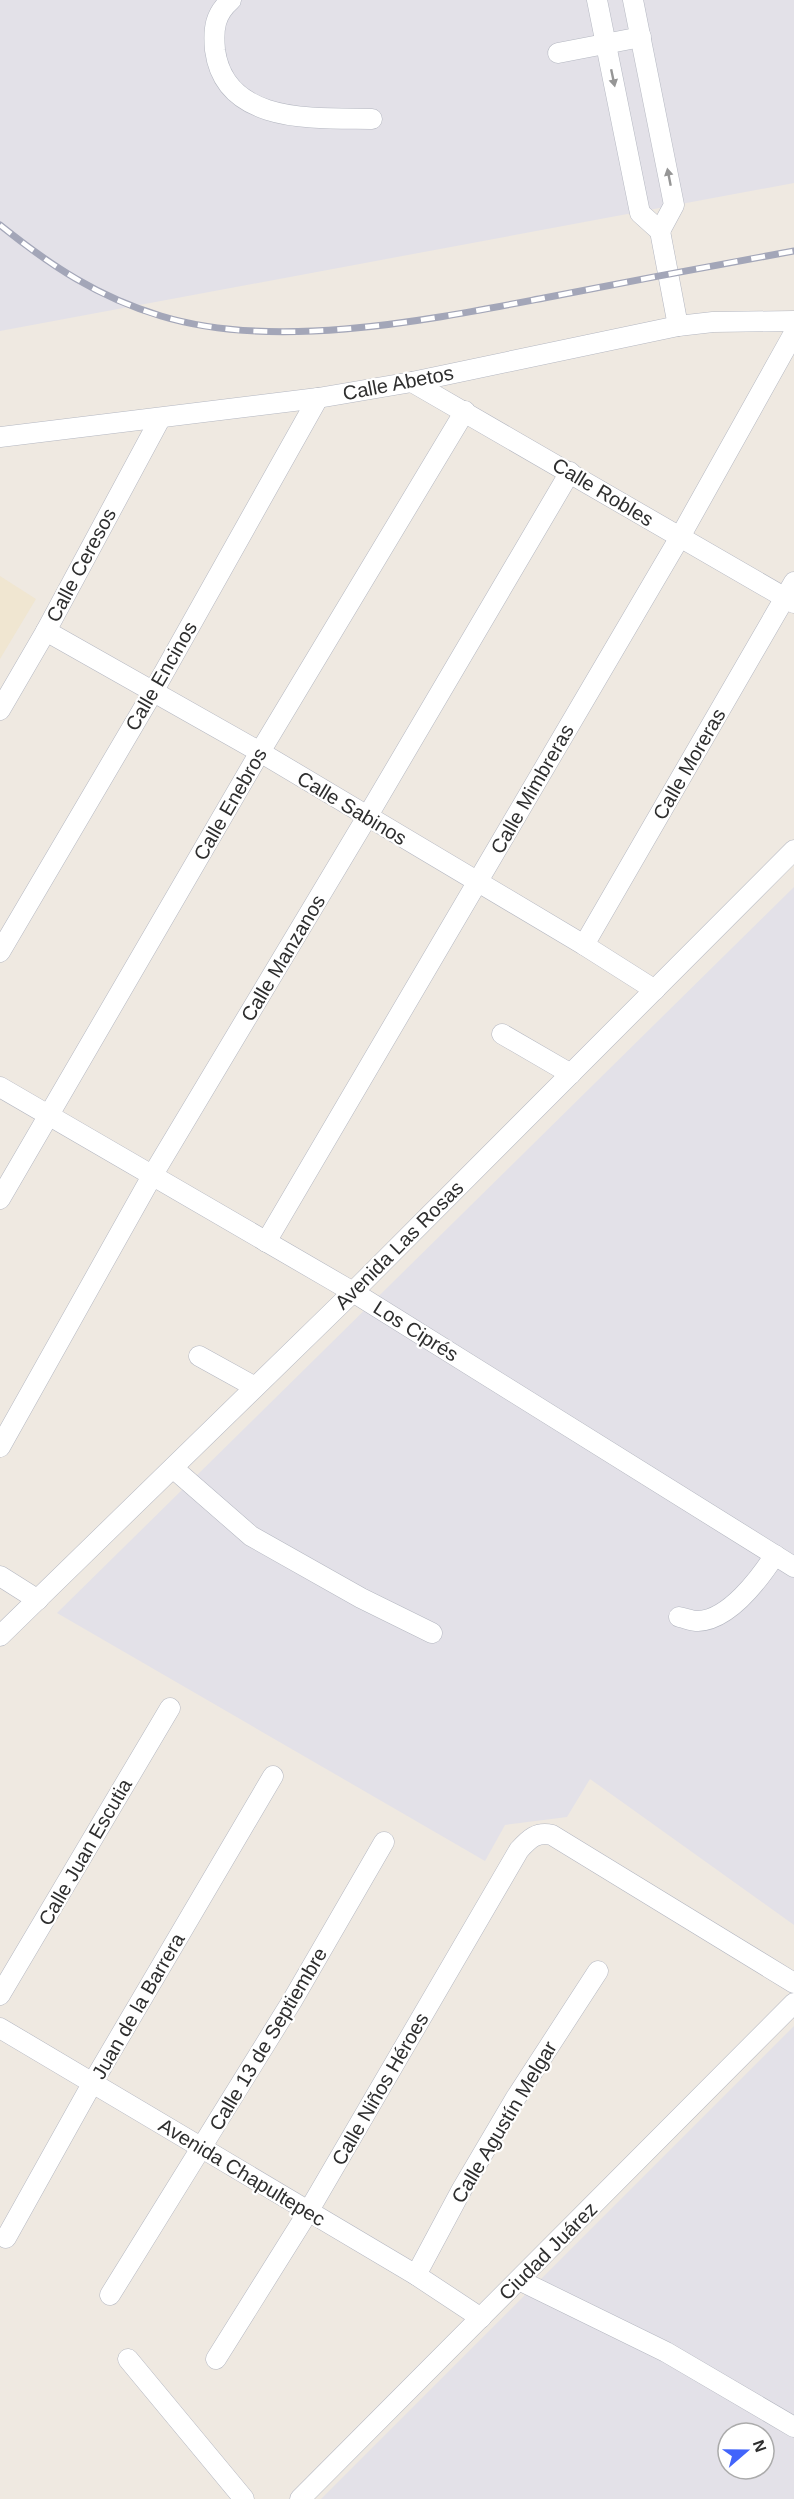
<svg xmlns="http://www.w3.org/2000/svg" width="794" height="2499" viewBox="0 0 794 2499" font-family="Arial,sans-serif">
  <rect width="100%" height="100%" fill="#efe9e1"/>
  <g fill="#e3e1e8" fill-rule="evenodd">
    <path d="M0,0H794V183L0,331Z"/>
    <path d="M794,887V1925L590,1779L567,1817L505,1825L485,1861L57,1613Z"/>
    <path d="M794,2026V2499H321ZM728,2433H764V2469H728Z"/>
  </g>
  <path fill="#f0e6d1" d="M0,576L36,599L0,659Z"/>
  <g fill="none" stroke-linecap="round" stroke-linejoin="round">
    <g stroke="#b4b7c1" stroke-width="21">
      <g id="minor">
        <path d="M231,0C215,14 213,28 215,50C225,125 315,118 372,119"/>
        <path d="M597,0L640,213L660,231L678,326"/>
        <path d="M633,0L674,205L660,231"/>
        <path d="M558,53L641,37"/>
        <path d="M412,382L794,603"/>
        <path d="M0,437L318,398L412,382L678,326L713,322L794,321"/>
        <path d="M46,631L260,752L584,945L655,990"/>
        <path d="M0,710L46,631L160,419"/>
        <path d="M584,945L794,582"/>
        <path d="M0,952L153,692L318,398"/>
        <path d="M502,1034L571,1074"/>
        <path d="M0,1087L353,1292L794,1567"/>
        <path d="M0,1199L260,752L465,411"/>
        <path d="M266,1242L680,537L794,333"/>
        <path d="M199,1356L255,1387"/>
        <path d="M0,1447L152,1176L367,817L570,472"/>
        <path d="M173,1468L251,1536L361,1598L432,1633"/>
        <path d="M0,1576L38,1600"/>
        <path d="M679,1617C685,1618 692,1621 698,1621C729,1620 760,1578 775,1555"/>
        <path d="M0,1636L353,1292L794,850"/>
        <path d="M0,1995L170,1708"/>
        <path d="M0,2028L416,2275L481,2318"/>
        <path d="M6,2238L93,2082L273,1776"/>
        <path d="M416,2275L462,2189L515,2099L598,1971"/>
        <path d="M519,2280L666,2352L794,2427"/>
        <path d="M110,2295L292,2001L384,1842"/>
        <path d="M128,2359L244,2499"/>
        <path d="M216,2359L308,2212L519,1850C529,1839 537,1831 552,1835L794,1983"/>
        <path d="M300,2499L794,2003"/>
      </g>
    </g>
    <use href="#minor" stroke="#fff" stroke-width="20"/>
    <g stroke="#a3a6b8" stroke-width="7">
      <path id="rail" d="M0,225C51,266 98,297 161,316C276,351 428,320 544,298C627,282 711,266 794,251"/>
    </g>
    <use href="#rail" stroke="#fff" stroke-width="4.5" stroke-dasharray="14" stroke-linecap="butt"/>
  </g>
  <defs><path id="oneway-solid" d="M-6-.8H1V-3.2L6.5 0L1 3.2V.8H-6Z" transform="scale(1.5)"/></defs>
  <g fill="#969696">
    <use href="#oneway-solid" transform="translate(613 78) rotate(78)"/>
    <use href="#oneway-solid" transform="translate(669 177) rotate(-101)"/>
  </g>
  <g text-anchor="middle" stroke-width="4.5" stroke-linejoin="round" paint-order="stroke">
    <g font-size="20" fill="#2e2e2e" stroke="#fff">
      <text transform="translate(398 383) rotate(-11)" y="7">Calle Abetos</text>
      <text transform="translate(603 492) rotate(31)" y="7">Calle Robles</text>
      <text transform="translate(81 565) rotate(-62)" y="7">Calle Ceresos</text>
      <text transform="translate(161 676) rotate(-60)" y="7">Calle Encinos</text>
      <text transform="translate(689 764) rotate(-60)" y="7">Calle Moreras</text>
      <text transform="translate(532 789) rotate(-60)" y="7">Calle Mimbreras</text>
      <text transform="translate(230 804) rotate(-60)" y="7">Calle Enebros</text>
      <text transform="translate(352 808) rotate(31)" y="7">Calle Sabinos</text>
      <text transform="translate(283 958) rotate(-59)" y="7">Calle Manzanos</text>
      <text transform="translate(399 1245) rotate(-45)" y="7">Avenida Las Rosas</text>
      <text transform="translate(416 1331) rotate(32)" y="7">Los Ciprés</text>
      <text transform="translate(85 1852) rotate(-60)" y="7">Calle Juan Escutia</text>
      <text transform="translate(138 2006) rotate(-60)" y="7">Juan de la Barrera</text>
      <text transform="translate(268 2039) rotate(-59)" y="7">Calle 13 de Septiembre</text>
      <text transform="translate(380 2089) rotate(-60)" y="7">Calle Niños Héroes</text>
      <text transform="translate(504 2122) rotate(-59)" y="7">Calle Agustín Melgar</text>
      <text transform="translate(242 2172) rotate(31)" y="7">Avenida Chapultepec</text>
      <text transform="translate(548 2251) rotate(-45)" y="7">Ciudad Juárez</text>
    </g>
  </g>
  <g transform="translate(746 2451) rotate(70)"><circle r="28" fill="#ffffff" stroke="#ababab" stroke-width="1.5"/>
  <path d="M0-4.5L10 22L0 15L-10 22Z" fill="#4264fb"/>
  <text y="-9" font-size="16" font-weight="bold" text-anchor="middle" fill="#2e2e2e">N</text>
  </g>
</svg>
